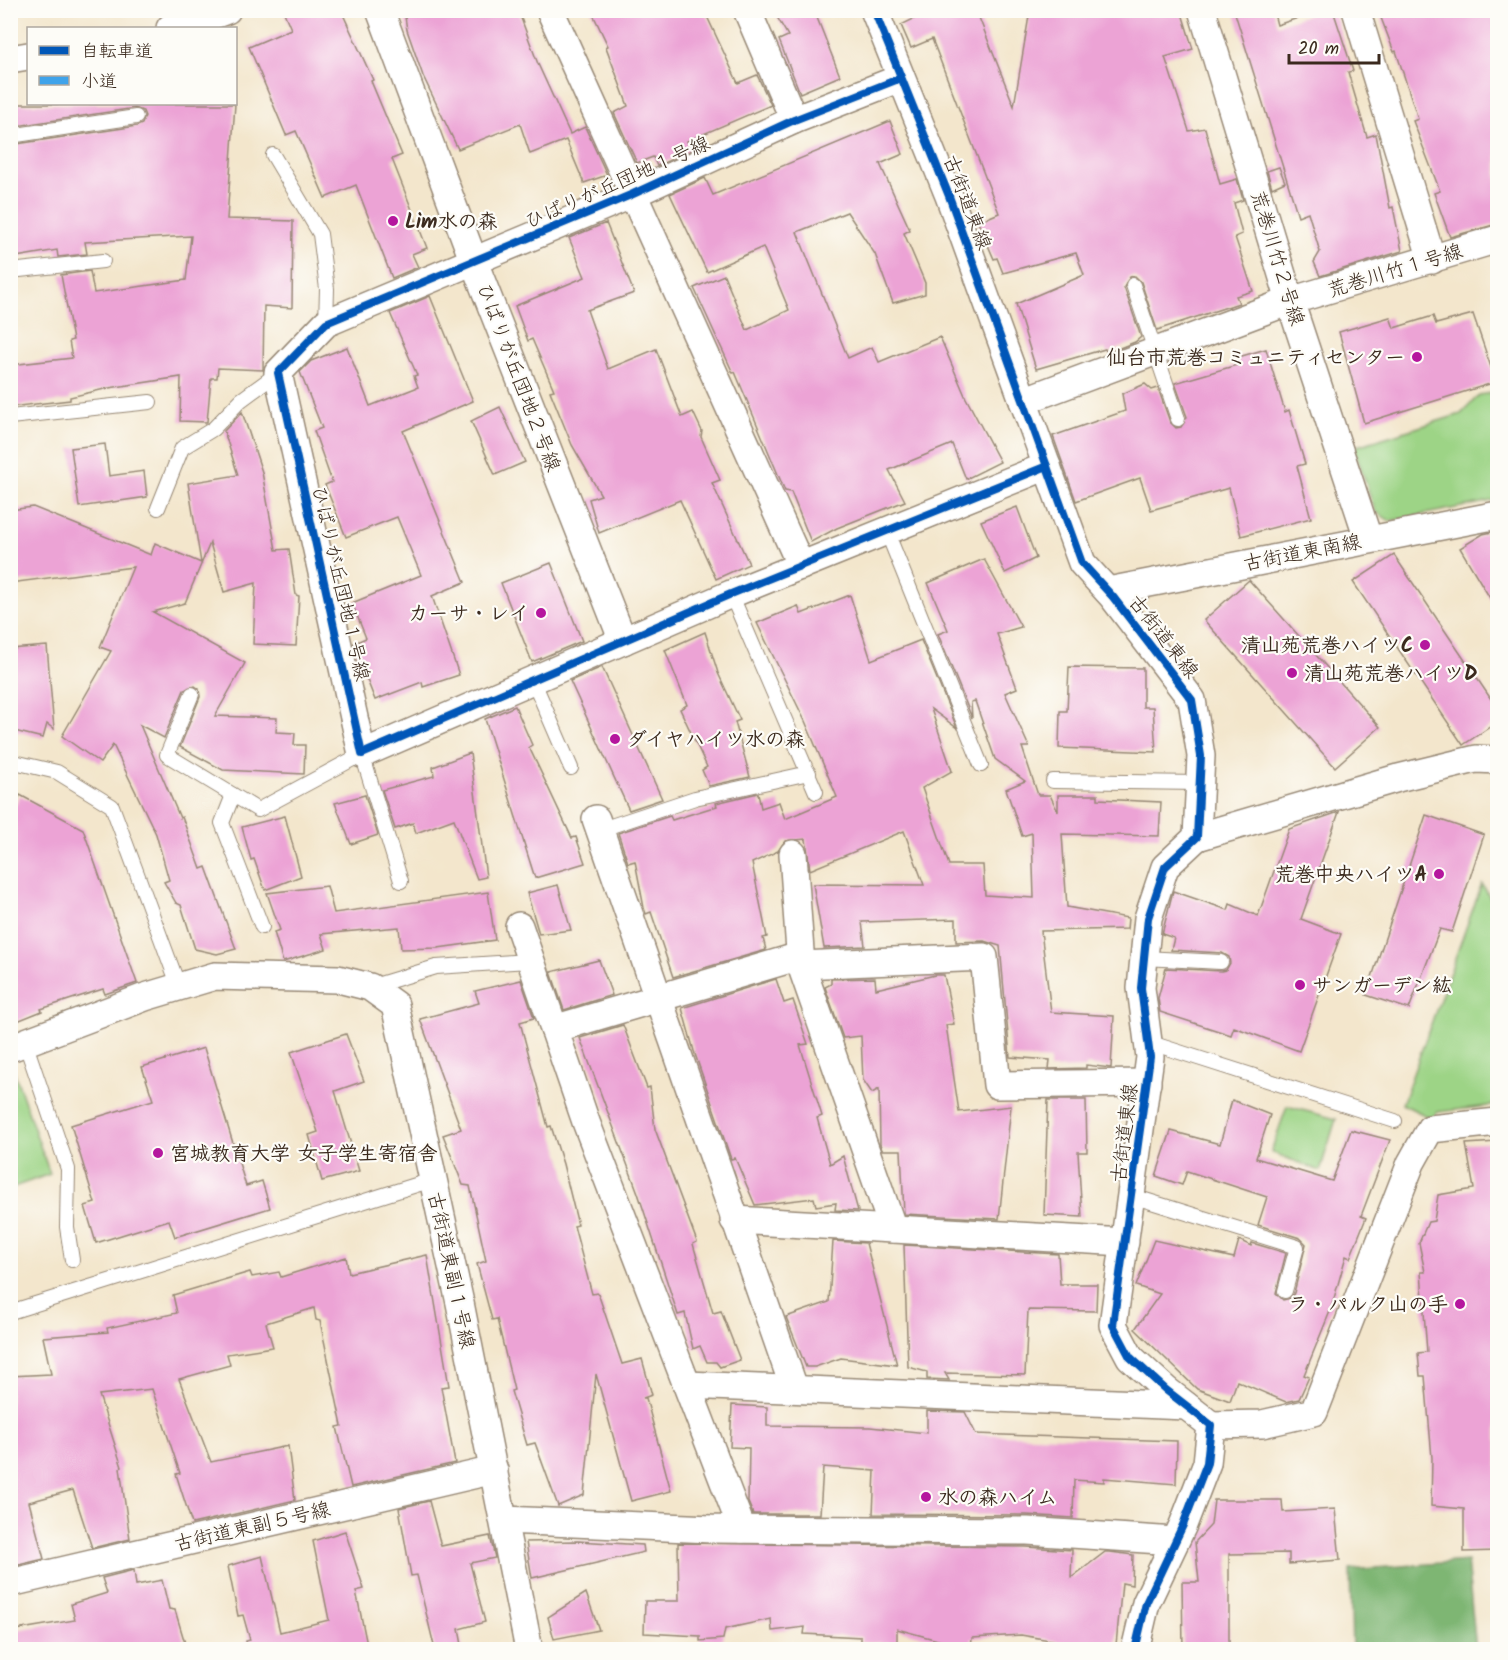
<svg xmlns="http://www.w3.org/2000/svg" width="1508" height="1660" viewBox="0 0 1508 1660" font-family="Kalam,'Klee One',sans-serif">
  <rect width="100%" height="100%" fill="#fdfcf7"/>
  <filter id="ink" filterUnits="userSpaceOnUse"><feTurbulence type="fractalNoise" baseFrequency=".0167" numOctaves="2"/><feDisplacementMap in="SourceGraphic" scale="12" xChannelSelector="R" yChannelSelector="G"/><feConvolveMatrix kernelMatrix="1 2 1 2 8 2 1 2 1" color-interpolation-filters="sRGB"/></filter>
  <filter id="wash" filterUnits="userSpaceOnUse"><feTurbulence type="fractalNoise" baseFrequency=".008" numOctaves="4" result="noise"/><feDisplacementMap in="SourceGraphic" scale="24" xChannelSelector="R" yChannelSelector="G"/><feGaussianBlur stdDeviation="1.35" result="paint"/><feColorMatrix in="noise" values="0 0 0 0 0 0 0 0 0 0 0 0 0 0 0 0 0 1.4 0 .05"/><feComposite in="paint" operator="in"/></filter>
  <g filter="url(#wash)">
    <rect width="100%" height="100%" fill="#f3e6cc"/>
    <g fill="#9dd486" stroke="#6c7f52" stroke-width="1.5">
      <path d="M1497,392V500L1390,521L1375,511L1354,447L1461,414L1479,395Z"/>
      <path d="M1482,884L1497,909V1105L1438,1112L1431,1118L1402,1104Z"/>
      <path d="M10,1060L50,1174L11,1188H10Z"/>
      <path d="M1287,1106L1336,1119L1320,1171L1271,1152Z"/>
    </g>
    <path fill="#7eb673" stroke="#5c7048" stroke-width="1.5" d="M1467,1561L1476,1649H1352L1350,1570Z"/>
    <g id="blocks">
      <g fill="#eca3d5">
        <path d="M283,10H341L373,80L371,81L402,155L392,159L427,248L412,254L418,267L392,278L356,185L325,198L296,131L286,135L249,47L291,29Z"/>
        <path d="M404,10H518L538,64L570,134L585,127L607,175L584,183L566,140L530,154L520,124L458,149L423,76L407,30Z"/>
        <path d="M591,10H704L738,83L757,75L771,105L687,141L692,150L657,166L653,157L637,163L614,113L628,106L606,47L608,46Z"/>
        <path d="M773,10H814L840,76L800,93L779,40L788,36Z"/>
        <path d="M932,10H976L1014,106L1030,10H1181L1193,49L1165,57L1189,131L1205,128L1220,184L1237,179L1243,200L1234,203L1242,234L1235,237L1253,291L1236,296L1239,303L1157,330L1141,282L1135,276L1130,277L1124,287L1141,337L1135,342L1107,353L1105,349L1036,369L1016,304L1084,275L1076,253L1003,273L997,258L994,259L978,222L999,213L932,39L911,48L901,25Z"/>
        <path d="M1234,10H1273L1277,25L1322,10H1333L1353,71L1348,72L1367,137L1376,134L1390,208L1393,207L1402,251L1320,276L1314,262L1320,252L1308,212L1298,216Z"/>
        <path d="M1378,10H1491L1497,29V224L1450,237L1434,193L1440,191L1413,121L1418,119L1396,51L1394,52Z"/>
        <path d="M10,104H235L227,219L293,221L292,308L264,306L263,370L218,368L217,378H211L207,422L180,421L181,377L109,388L70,397V400L10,407V365L72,358L69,341L73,340L61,275L90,271L94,293L186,280L191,236L85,242L87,254L58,257L57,250L10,258V145L137,126L142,124L145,116L143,111L135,108L10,127Z"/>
        <path d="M890,121L903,154L880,164L910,230L904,233L925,283V294L893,303L875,254L847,212L797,232L848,358L872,347L879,362L940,337L966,398L1000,462L966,479L952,444L889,470L905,501L837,528L811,542L791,492L785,491L735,372L733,373L694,288L724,275L747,330L789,310L763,247L707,272L670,194L705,178L713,195Z"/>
        <path d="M1279,167L1285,182L1272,188L1267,171Z"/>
        <path d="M606,223L634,293L587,310L608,369L656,349L682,417L693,412L702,431L701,437L720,480L712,483L749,564L716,579L680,500L599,533L589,499L601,495L572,445L550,391L554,390L532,339L528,341L515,306L585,277L569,238Z"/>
        <path d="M430,296L473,401L403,431L465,582L432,596L459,675L423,687L422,682L375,700L354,647V643L366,638L352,603L421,575L397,517L346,537L325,485L332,482L314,431L322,428L300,372L311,361L347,347L370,406L418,387L414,376L417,375L390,313Z"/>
        <path d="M1473,314L1496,382L1364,423L1339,332L1390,317L1394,328L1433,316L1436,324Z"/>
        <path d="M1266,349L1285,412L1289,410L1305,464L1297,466L1311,518L1241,536L1229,488L1151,510L1140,478L1076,501L1053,436L1125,411L1122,394L1145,384L1152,390L1158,388L1170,422L1176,428L1181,427L1187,417L1175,383L1237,365L1235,358Z"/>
        <path d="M500,407L525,462L495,475L471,421Z"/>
        <path d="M242,412L262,472L276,550L289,549L296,595L299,596L296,646L253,644L256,583L224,592L210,543L185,603L153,612L245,663L215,716L277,718L276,732L295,733L294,745H305L304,774L223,770L180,747L200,697L199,689L195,686L184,690L164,738L140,725L180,818L182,817L201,869L206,867L236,949L217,954L195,949L181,905L176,903L164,882L169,880L156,834L113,745L100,763L62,736L111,651L100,647L133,567L10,583V510L33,507L151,555L155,543L201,563L188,483L238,475L224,431Z"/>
        <path d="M105,444L109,476L144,471L147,497L79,507L71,448Z"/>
        <path d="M1017,507L1036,558L1005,573L981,521Z"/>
        <path d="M1497,531V610L1460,548L1483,534Z"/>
        <path d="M1394,555L1497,708V722L1463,745L1353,582Z"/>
        <path d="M984,559L1021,627L997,634L1017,688L1005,693L1029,747H1022L1038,795H1050L1058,812V795H1098V799L1161,802L1159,836L1062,834L1067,907L1128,918L1127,929L1041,931L1051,1012L1114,1016L1111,1068L1086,1065V1068L1049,1069L1050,1060L1010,1057L1000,946L984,941L956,942V919L862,922L865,946L824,948L813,884L924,885L904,831L810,870L806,839L785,841L778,851L752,863L767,937L763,938L766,950L673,977L651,912L646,914L644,908L635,861L628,863L618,833L670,816L672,820L717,806L716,803L758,793L761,808L779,802L785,819L837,797L805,721L757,623L798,606L801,614L850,595L871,660L921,640L957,728L931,709L952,771L922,788L949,865H983L985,895L1034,898L1032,833L1022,836L1006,789L1025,781L995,759L975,701L971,702L972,718L938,634L948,630L928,583Z"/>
        <path d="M551,563L582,641L532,662L501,583Z"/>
        <path d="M1249,580L1380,727L1335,767L1204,620Z"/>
        <path d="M705,632L718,673L740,720L735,722L750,777L709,786L702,770L707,767L680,709L687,705L665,650Z"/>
        <path d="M47,646L54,729L47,724L43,738L10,730V649Z"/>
        <path d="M602,667L662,799L629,810L570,681Z"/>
        <path d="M1069,667L1143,668V707H1153L1156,752L1059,748L1060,711H1067Z"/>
        <path d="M515,706L532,745L529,747L572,838L576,837L585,863L535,878L485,719Z"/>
        <path d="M470,753L486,877L477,879L454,819L416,833L413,823L395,829L382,790L434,776L433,767Z"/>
        <path d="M20,795L83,829L137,983L105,994L103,989L41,1009L42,1011L10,1024V816Z"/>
        <path d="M365,795L378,835L351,844L335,803Z"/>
        <path d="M1339,812L1301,919L1341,934L1299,1051L1234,1027L1231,1035L1160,1012L1158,998L1166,968L1221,971L1226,970L1230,963L1229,957L1222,953L1171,950L1174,938L1162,934L1173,891L1228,910L1230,904L1258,916L1289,829Z"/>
        <path d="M1426,815L1484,835L1452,932L1440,929L1409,1009L1366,995Z"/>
        <path d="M285,816L301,876L265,890L254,859L251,860L242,827Z"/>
        <path d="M558,885L571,930L539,934L527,893Z"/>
        <path d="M327,886L334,913L488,892L495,940L438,948L401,949L399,927L321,934L326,949L283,962L274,932L280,930L267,893Z"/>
        <path d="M599,960L612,995L564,1010L551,972Z"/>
        <path d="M935,975H944L954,1024L946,1025L959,1112L1011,1106L999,1219L904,1214L901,1150H882L880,1144L879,1089L872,1093L863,1080L861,1036L843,1038L825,987L831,984V979L875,978L876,989Z"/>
        <path d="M776,979L784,1003L793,1000L808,1044L800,1045L822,1116L817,1118L830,1164L843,1156L858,1211L835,1210L836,1203L816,1206L814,1198L755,1205L735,1158L731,1159L694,1051L682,1008Z"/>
        <path d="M521,980L534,1018L520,1022L548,1127L551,1126L563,1164L578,1225L574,1226L592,1294L598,1293L622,1364L642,1359L652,1395L643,1398H646L671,1491L631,1501L596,1374L584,1495L558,1506L535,1443L527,1445L511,1391L514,1390L497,1319L492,1320L477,1264L486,1261L470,1186L463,1185L443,1135L461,1129L420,1019L479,1003L475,991Z"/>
        <path d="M623,1025L647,1088L650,1087L655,1129L697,1242L693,1244L713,1313L721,1311L740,1360L720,1367L716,1362H707L700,1346L693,1349L685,1313L678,1315L638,1193L580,1038Z"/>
        <path d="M346,1034L364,1081L335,1091L359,1171L322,1181L309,1135L318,1132L291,1052Z"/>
        <path d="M204,1048L246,1186L262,1181L270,1208L175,1237L169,1220L96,1243L85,1206L95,1203L71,1125L153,1100L142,1067Z"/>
        <path d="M1048,1100H1086L1087,1152H1078L1082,1217L1044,1215Z"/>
        <path d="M1232,1100L1270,1115L1256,1158L1332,1181L1351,1130L1390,1140L1361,1216L1366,1218L1350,1258L1346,1256L1331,1309L1304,1375L1309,1377L1299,1399L1286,1402L1237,1381L1230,1401L1197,1389L1135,1329L1160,1294L1136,1286L1154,1240L1234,1258L1239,1240L1251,1246L1252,1243L1286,1253L1276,1293L1283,1300L1291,1298L1294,1293L1306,1244L1300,1238L1258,1225L1267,1197L1187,1171L1182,1185L1156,1176L1171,1131L1220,1144Z"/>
        <path d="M1497,1142V1551L1464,1552V1509L1431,1506L1432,1458L1425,1376H1420L1418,1353L1427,1352L1421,1272H1425L1419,1243L1428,1222L1434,1221L1438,1195L1474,1189L1466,1144Z"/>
        <path d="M833,1241L866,1243L897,1365L841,1358L815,1367H806L786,1317L829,1302Z"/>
        <path d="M904,1245L1058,1254L1060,1284H1097L1096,1311L1028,1310L1025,1375L945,1373L949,1380L927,1379V1372L908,1367Z"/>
        <path d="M427,1255L449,1386L441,1387L455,1463L351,1487L337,1427L342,1426L320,1321L316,1320L314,1308L266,1323L273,1347L227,1354L230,1365L179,1379L211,1462L288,1446L295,1500L192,1524L176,1474L180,1473L152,1389L99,1395L122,1467L120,1468L130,1539L92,1548L73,1490L29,1502L44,1559L10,1567V1376L51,1374L43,1337L108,1332L107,1328L177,1313L173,1295L250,1272L252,1277L279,1272L281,1277L346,1257L349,1273Z"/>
        <path d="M732,1405L767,1407V1426L870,1427L927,1433V1411L965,1412L976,1434L1177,1441L1176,1484L1104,1478V1482L1074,1480L1073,1518L1027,1515L873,1514L875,1471L823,1467L820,1514H753L748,1502L749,1448L730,1447Z"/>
        <path d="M1214,1500H1282L1283,1512L1335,1509L1340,1560L1289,1564V1553L1229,1554V1650H1183L1182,1582H1199L1195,1542L1211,1525Z"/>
        <path d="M429,1501L441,1546L490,1536L495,1558L470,1563L485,1622L459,1629L463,1650H435L417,1575L411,1576L399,1508Z"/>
        <path d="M345,1531L364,1589L356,1591L368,1650H247L246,1641L250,1640L243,1615L238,1616L228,1566L262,1556L280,1632L329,1620L313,1541Z"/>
        <path d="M578,1541L643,1545L644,1552L532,1578L526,1542Z"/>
        <path d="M678,1543L1026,1547L1072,1550L1071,1578L1105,1552H1110L1133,1555L1132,1585L1122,1583L1116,1645L1061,1642L1021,1635L972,1638L971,1649L897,1629V1643L861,1642V1637L804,1634L805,1627L772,1631L771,1619L725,1629L723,1639L700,1641V1636L644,1633L645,1601H679Z"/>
        <path d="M134,1570L136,1585L162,1580L169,1609L175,1610L187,1650H73V1645L41,1650H10V1631L75,1620L71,1604L107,1593L102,1578Z"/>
        <path d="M586,1593L599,1630L554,1639L548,1617Z"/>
      </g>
    </g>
  </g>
  <g filter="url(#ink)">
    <use href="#blocks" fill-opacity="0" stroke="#978875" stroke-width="1.5"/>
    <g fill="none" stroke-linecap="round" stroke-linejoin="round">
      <g stroke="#978875" stroke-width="16">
        <g id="service">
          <path d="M10,136L136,117"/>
          <path d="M273,155L320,234L327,289L326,323"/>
          <path d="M10,271L103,261"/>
          <path d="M1133,285L1178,419"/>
          <path d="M10,417L150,402"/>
          <path d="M158,508L182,448L213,429L241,400L278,373"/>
          <path d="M887,532L981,765"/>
          <path d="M731,594L816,792"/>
          <path d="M533,680L571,768"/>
          <path d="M192,694L167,755L258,810L362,754L401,881"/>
          <path d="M10,761L57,772L112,806L179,987"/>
          <path d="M1053,781L1200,783"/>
          <path d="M233,795L222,823L262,927"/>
          <path d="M599,830L695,798L809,773"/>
          <path d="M1144,958L1221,962"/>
          <path d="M370,987L436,967L529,961"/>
          <path d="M25,1042L68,1169L67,1227L72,1260"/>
          <path d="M1148,1042L1395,1121"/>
          <path d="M1132,1196L1297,1247L1285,1291"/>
          <path d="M10,1312L432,1180"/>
        </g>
      </g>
      <g stroke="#978875" stroke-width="30">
        <g id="minor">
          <path d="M380,10L474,262L623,641"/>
          <path d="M550,10L801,566"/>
          <path d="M747,10L794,120"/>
          <path d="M874,10L949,196L1082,563L1113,597L1192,700L1201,756L1197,837L1165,867L1148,918L1141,988L1150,1057L1113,1325L1130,1357L1166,1390L1211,1425L1207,1463L1183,1525L1146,1603L1135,1650"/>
          <path d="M1202,10L1290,301L1368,538"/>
          <path d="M1356,10L1432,260"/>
          <path d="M170,28L188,25L227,10"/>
          <path d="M10,59L28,56"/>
          <path d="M901,78L794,120L633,194L326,323L278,373L362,754L731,594L1047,466"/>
          <path d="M1023,401L1290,301L1498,239"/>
          <path d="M1108,591L1498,515"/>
          <path d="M596,819L794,1388"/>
          <path d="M1197,837L1398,778L1476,759L1498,760"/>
          <path d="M793,854L801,965L893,1229"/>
          <path d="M519,926L586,1122L742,1529"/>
          <path d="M801,965L984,957L997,1085L1147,1083"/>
          <path d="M554,1029L800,956"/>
          <path d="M10,1048L145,997L215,976L338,979L370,987L395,1005L460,1303L529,1650"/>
          <path d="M734,1220L1125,1242"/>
          <path d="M687,1385L1186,1406"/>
          <path d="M1211,1425L1262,1424L1314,1412L1411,1163L1430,1129L1498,1122"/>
          <path d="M504,1520L711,1529L1027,1531L1175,1541"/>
          <path d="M10,1583L494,1470"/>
        </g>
      </g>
      <use href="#service" stroke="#fff" stroke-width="14"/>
      <use href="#minor" stroke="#fff" stroke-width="27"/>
      <path stroke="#3fa3ea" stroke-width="6" stroke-dasharray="12 6" stroke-linecap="butt" d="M223,10L224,12"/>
      <g stroke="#fdfcf7" stroke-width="11">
        <g id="cycleway">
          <path d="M874,10L949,196L1082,563L1113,597L1192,700L1201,756L1197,837L1165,867L1148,918L1141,988L1150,1057L1113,1325L1130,1357L1166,1390L1211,1425L1207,1463L1183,1525L1146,1603L1135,1650"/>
          <path d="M901,78L794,120L633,194L326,323L278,373L362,754L731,594L1047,466"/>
        </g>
      </g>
      <use href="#cycleway" stroke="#0057b8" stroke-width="8"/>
    </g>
  </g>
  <g fill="#b5179e" stroke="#fdfcf7" stroke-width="2">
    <circle cx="393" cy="221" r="6"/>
    <circle cx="1417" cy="357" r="6"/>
    <circle cx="541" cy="613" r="6"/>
    <circle cx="1425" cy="645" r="6"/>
    <circle cx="1292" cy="673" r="6"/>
    <circle cx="615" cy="739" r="6"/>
    <circle cx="1439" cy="874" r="6"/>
    <circle cx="1300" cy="985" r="6"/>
    <circle cx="158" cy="1153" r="6"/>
    <circle cx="1460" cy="1304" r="6"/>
    <circle cx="926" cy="1497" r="6"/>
  </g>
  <g text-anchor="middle" stroke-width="4.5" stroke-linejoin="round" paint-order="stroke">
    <g font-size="20" fill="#3b2a1e" stroke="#fdfcf7">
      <text transform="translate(617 182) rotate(-24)" y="7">ひばりが丘団地１号線</text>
      <text transform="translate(968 202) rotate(69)" y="7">古街道東線</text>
      <text transform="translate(1278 258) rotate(73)" y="7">荒巻川竹２号線</text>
      <text transform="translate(1395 270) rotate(-17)" y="7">荒巻川竹１号線</text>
      <text transform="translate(519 377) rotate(69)" y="7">ひばりが丘団地２号線</text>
      <text transform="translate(1302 552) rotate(-11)" y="7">古街道東南線</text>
      <text transform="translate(341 583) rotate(77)" y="7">ひばりが丘団地１号線</text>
      <text transform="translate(1164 636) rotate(52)" y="7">古街道東線</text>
      <text transform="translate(1124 1133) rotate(-83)" y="7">古街道東線</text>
      <text transform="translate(452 1270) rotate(78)" y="7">古街道東副１号線</text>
      <text transform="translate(252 1526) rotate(-13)" y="7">古街道東副５号線</text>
    </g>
    <g font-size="20" font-weight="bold" fill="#3b2a1e" stroke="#fdfcf7" text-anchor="start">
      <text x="405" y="228">Lim水の森</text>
      <text x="1405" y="364" text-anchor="end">仙台市荒巻コミュニティセンター</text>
      <text x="529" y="620" text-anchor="end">カーサ・レイ</text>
      <text x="1413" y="652" text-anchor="end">清山苑荒巻ハイツC</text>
      <text x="1304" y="680">清山苑荒巻ハイツD</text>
      <text x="627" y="746">ダイヤハイツ水の森</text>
      <text x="1427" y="881" text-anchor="end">荒巻中央ハイツA</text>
      <text x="1312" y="992">サンガーデン紘</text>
      <text x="170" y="1160">宮城教育大学 女子学生寄宿舎</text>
      <text x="1448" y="1311" text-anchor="end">ラ・パルク山の手</text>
      <text x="938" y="1504">水の森ハイム</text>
    </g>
  </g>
  <rect width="1508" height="1660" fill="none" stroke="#fdfcf7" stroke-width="36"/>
  <rect x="27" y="27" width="210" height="78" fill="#fdfcf7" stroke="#afa8a0" stroke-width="1.5"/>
  <rect x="39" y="46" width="30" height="9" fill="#0057b8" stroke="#afa8a0" stroke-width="1.5"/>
  <text x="81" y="57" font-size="18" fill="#3b2a1e">自転車道</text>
  <rect x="39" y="76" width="30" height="9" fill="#3fa3ea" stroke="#afa8a0" stroke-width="1.5"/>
  <text x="81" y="87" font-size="18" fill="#3b2a1e">小道</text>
  <path d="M1289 54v9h90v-9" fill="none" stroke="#3b2a1e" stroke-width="3"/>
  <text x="1298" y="54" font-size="18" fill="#3b2a1e" stroke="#fdfcf7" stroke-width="4.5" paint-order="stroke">20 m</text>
</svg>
